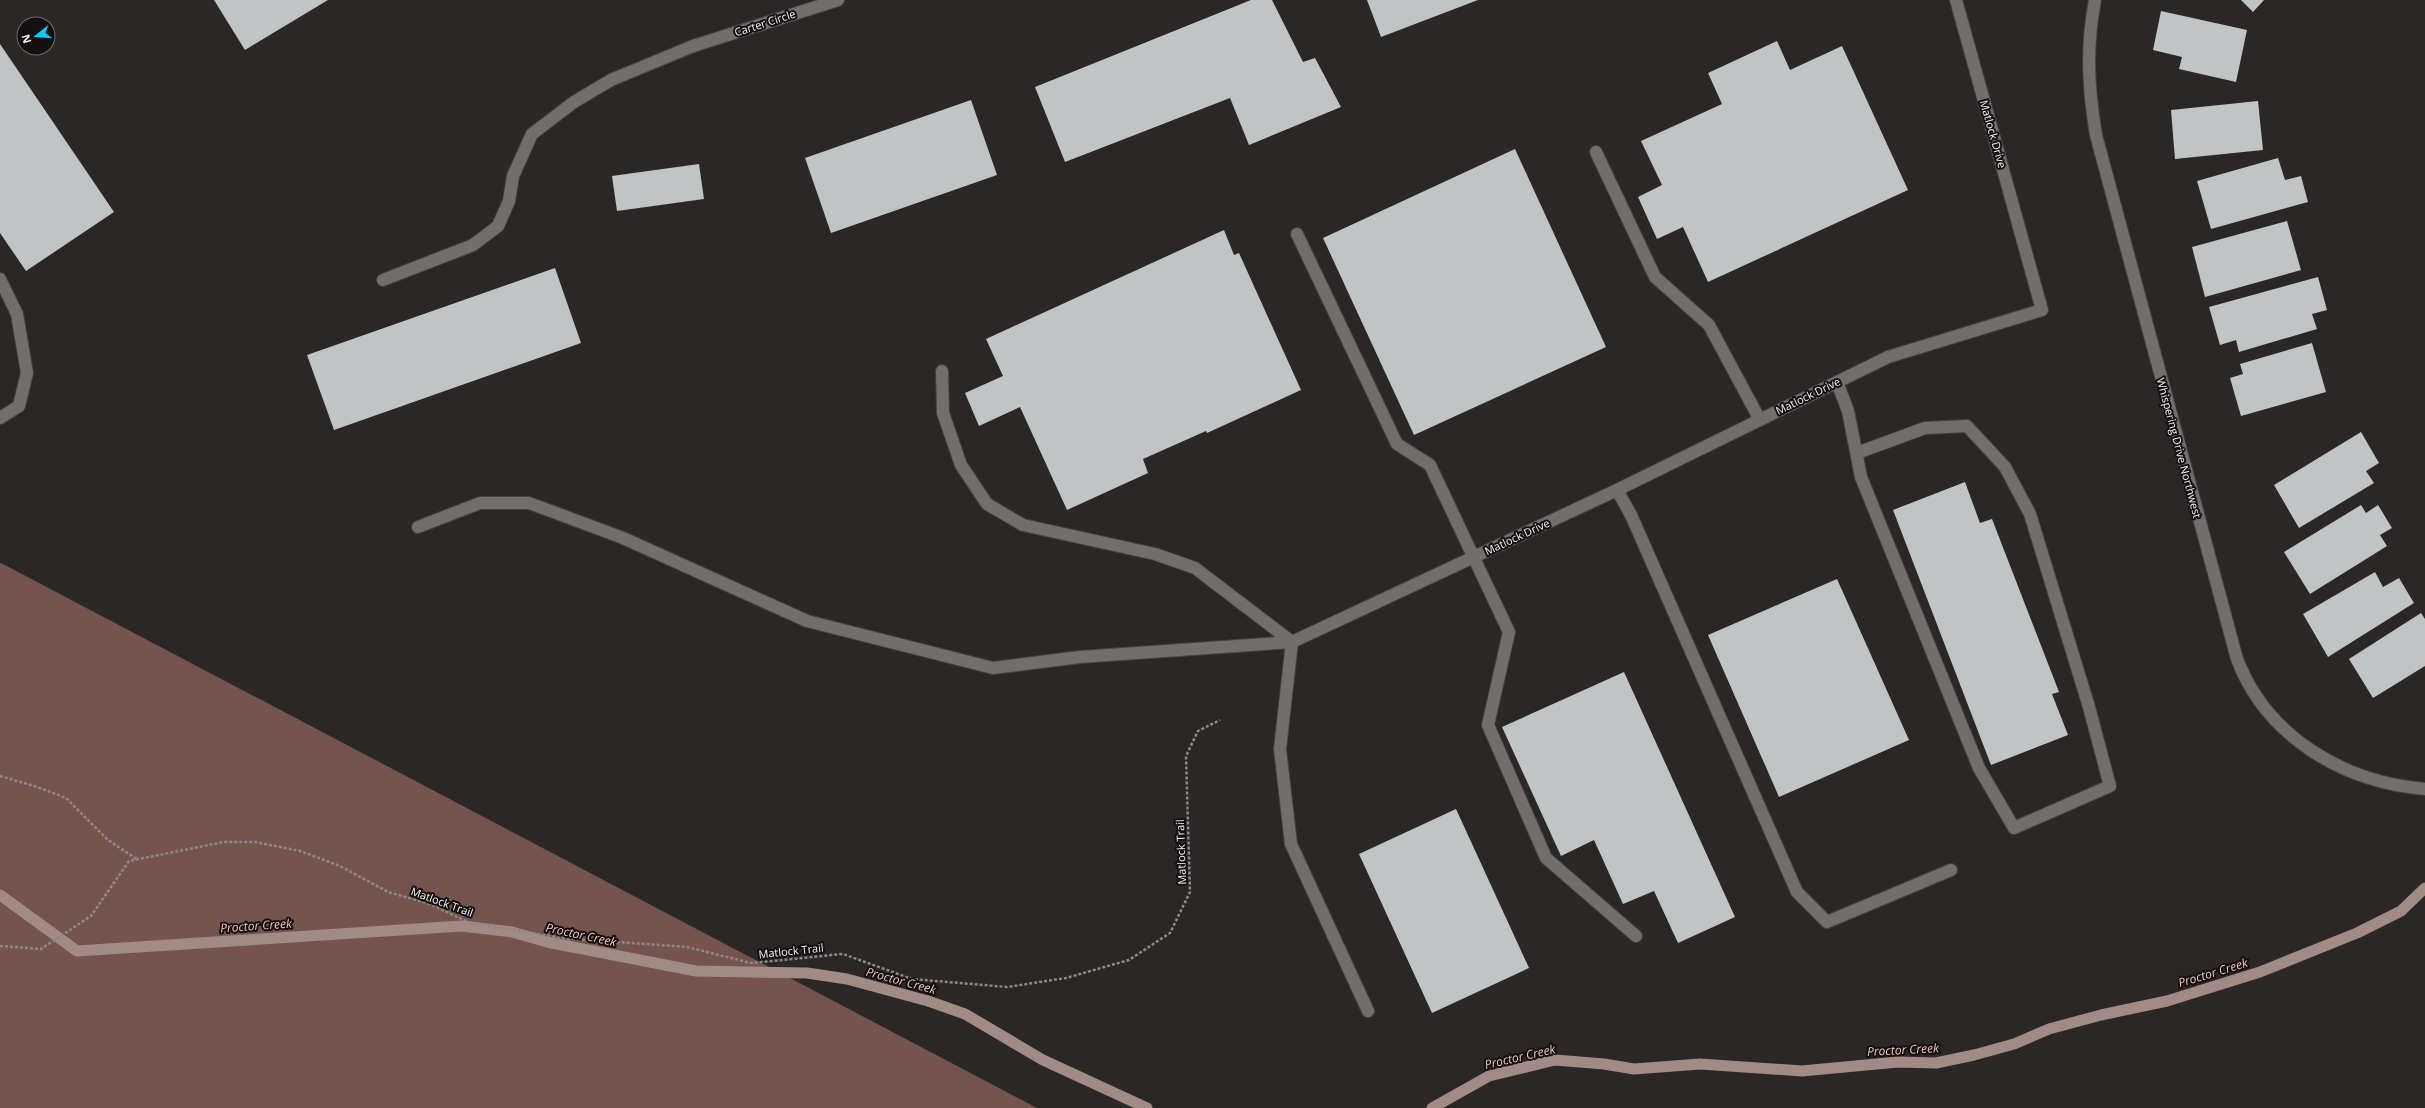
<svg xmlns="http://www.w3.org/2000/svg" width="2425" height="1108" viewBox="0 0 2425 1108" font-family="'Open Sans',sans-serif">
  <rect width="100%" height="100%" fill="#2a2726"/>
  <path fill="#75544d" d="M0,563H1L1037,1108H0Z"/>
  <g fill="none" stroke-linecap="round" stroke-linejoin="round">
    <g stroke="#a28a85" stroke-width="11">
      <path d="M0,895L77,951L462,926L512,932L547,942L696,971L807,973L847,979L928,1001L965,1014L1043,1060L1147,1108"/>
      <path d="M1432,1108L1489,1076L1555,1060L1604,1064L1634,1069L1700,1064L1802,1071L1898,1062L1936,1063L1974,1055L2014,1044L2049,1029L2101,1015L2167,1001L2260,972L2357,933L2401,911L2425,888"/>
    </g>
  </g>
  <g fill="#c0c4c5">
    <path d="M214,0H328L245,50Z"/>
    <path d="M1251,0H1272L1303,62L1315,58L1341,107L1249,145L1230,98L1065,162L1035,87Z"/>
    <path d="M1367,0H1478L1381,37Z"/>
    <path d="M2241,0H2264L2253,12Z"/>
    <path d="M2161,11L2247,30L2236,82L2179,69L2182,57L2153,50Z"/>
    <path d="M1777,41L1790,70L1842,46L1908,190L1708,282L1683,227L1657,239L1638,197L1662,185L1641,141L1722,104L1708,73Z"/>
    <path d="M0,44L114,212L26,271L0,233Z"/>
    <path d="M971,100L997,175L831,233L805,158Z"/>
    <path d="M2258,101L2263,150L2175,159L2171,110Z"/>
    <path d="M1515,149L1606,347L1414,435L1323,238Z"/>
    <path d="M2278,158L2285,180L2301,176L2308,202L2211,229L2197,181Z"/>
    <path d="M699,164L704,199L617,211L612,176Z"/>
    <path d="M2287,221L2301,270L2205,297L2192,247Z"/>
    <path d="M1224,230L1234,255L1239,253L1301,390L1207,433L1206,431L1143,459L1148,473L1067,510L1020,407L979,426L965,393L1003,376L986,339Z"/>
    <path d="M555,268L581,343L334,430L307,355Z"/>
    <path d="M2318,277L2327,310L2312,314L2317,329L2239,352L2236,340L2220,345L2209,307Z"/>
    <path d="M2312,343L2326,392L2241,416L2230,378L2243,374L2240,364Z"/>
    <path d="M2361,432L2379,463L2366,471L2374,483L2299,528L2274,485Z"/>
    <path d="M1965,482L1980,523L1992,519L2059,692L2052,694L2068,735L1991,765L1893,510Z"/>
    <path d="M2361,505L2366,513L2378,505L2392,528L2380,535L2387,546L2310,594L2284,552Z"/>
    <path d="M2375,572L2383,587L2399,578L2414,603L2328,657L2303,614Z"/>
    <path d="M1837,579L1909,740L1779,797L1708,635Z"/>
    <path d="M2421,613L2425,619V666L2373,698L2349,659Z"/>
    <path d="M1624,672L1735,917L1678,943L1654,891L1623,904L1594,840L1561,856L1502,727Z"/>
    <path d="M1456,809L1529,968L1432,1013L1359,854Z"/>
  </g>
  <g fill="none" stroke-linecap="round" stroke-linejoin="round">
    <g stroke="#454241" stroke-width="14">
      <g id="lane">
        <path d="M1596,152L1655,277L1709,325L1760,420"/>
        <path d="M1297,234L1397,444L1430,465L1509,632L1488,725L1546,858L1636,936"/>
        <path d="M0,279L17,314L27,373L19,406L0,418"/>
        <path d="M383,280L473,245L498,226L509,201L513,176L532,134L574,102L611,80L693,46"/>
        <path d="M942,371L943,413L961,465L987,504L1023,525L1155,554L1195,568L1292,642"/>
        <path d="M1837,382L1848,411L1861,477L1979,768L2014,828L2110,786L2089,707L2030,514L2005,467L1967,426L1925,428L1857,453"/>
        <path d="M1617,490L1631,515L1797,892L1827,922L1951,870"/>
        <path d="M418,527L480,503H529L623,538L807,621L993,668L1080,657L1292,642"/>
        <path d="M1292,642L1280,749L1291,844L1368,1011"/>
      </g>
    </g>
    <g stroke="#454241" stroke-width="14">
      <g id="street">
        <path d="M2095,0C2086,48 2088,87 2096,135L2237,659C2267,737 2343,782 2425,789"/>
        <path d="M693,46L838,0"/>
        <path d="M1292,642L1617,490L1888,357L2042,310L1956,0"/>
      </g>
    </g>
    <g stroke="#8c8988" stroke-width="2.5" stroke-dasharray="3 2" stroke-linecap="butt">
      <path d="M0,776L34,786L66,798L108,840L138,860"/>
      <path d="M0,946L41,949L91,916L129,861L224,842H255L300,851L340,866L388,892L430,904L468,922L561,938L687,947L751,963L843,954L912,979L1007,987L1066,978L1129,960L1170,933L1190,892L1186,756L1198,731L1220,720"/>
    </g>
    <use href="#lane" stroke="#726e6d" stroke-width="12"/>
    <use href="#street" stroke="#726e6d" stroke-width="12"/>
  </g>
  <g text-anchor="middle" stroke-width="4" stroke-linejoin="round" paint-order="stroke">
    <g font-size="11" fill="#f5f3f2" stroke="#121010">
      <text transform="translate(765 23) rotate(-18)" y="4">Carter Circle</text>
      <text transform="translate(1993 134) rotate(74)" y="4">Matlock Drive</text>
      <text transform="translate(1808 396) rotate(-26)" y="4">Matlock Drive</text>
      <text transform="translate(2179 448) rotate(75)" y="4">Whispering Drive Northwest</text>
      <text transform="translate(1517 537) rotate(-25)" y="4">Matlock Drive</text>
      <text transform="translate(1181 852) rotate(-92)" y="4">Matlock Trail</text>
      <text transform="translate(442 902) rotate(20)" y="4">Matlock Trail</text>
      <text transform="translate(791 951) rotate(-6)" y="4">Matlock Trail</text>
    </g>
    <g font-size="12" font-style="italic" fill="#f8c5ba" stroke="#121010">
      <text transform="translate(256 926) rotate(-4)" y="4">Proctor Creek</text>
      <text transform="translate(581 935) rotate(12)" y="4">Proctor Creek</text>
      <text transform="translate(2213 973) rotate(-17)" y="4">Proctor Creek</text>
      <text transform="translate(901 981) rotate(15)" y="4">Proctor Creek</text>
      <text transform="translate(1903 1050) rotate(-3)" y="4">Proctor Creek</text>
      <text transform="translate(1520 1057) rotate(-13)" y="4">Proctor Creek</text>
    </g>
  </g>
  <g transform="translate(36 36) rotate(253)"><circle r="19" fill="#121010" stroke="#6d6b6a"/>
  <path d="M0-3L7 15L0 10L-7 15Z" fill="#03cbf9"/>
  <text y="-6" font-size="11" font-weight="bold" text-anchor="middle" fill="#f5f3f2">N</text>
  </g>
</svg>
